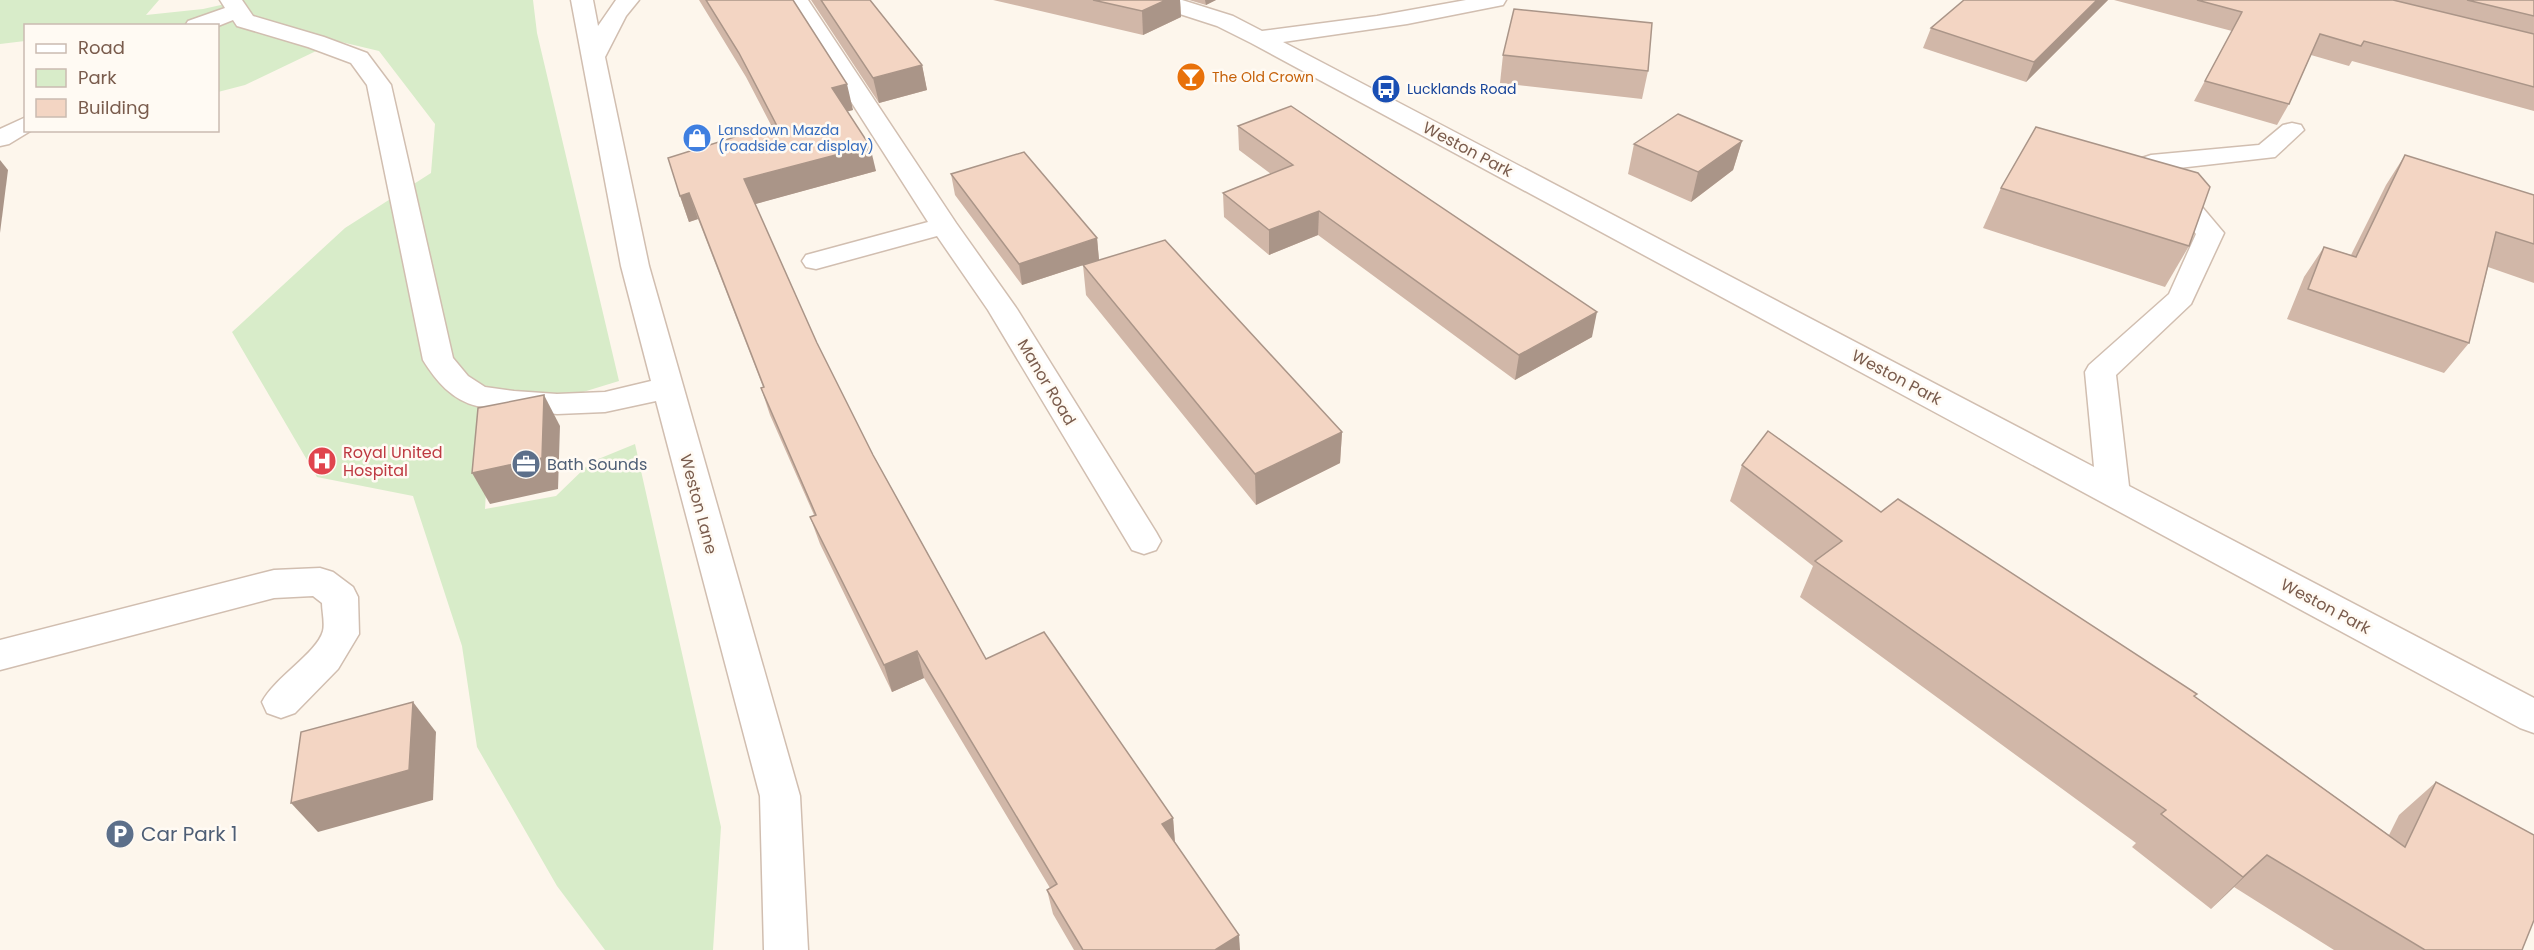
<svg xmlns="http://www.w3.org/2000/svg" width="2534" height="950" viewBox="0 0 2534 950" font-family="Poppins,sans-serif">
  <rect width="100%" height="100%" fill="#fdf6ec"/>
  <path fill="#d8ecc9" d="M0,0H159L146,15L203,9L243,0H533L537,33L619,381L534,407L489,439L485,509L556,496L591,462L635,444L721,827L713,950H605L557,886L477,747L462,646L413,496L317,477L232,332L345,228L431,173L435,124L379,51L337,41L245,85L218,92V26H26L25,41L0,44Z"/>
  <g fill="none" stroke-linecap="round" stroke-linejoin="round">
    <g stroke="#d1beb0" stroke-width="3">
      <g id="minor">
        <path d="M220,0H242L253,16L324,37L367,53L391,85L453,358L468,376L485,387L514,391L557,394L605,392L651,381L621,266L571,0H593L598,26L616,0H639L626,16L605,57L649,266L800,796L808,950H764L760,796L656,401L605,412L557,414L477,406C452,400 436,381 423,360L367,85L351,63L308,47L237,26L233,20L218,26H185L188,21L225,8Z"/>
        <path d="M786,0H808L956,223L1017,309L1156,532L1161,541L1156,550L1144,554L1132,550L988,310L937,236L816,269L806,267L802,261L806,255L928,222Z"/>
        <path d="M1149,0H1182L1233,16L1262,31L1377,16L1466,0H1506L1503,5L1407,24L1283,42L2094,467L2085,372L2089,365L2169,294L2196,234L2138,163L2142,158L2151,155L2259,145L2283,125L2292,123L2301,125L2304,130L2275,157L2170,169L2224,233L2191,304L2116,375L2129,486L2534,698V733L2520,728L1251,43L1217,26L1152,5Z"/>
        <path d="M26,117V130H32L9,144L0,146V129Z"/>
        <path d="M320,568L333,572L353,587L358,597L359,634L338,669L295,713L281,718L267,713L262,702C274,678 317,653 323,631C325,623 322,611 322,603L313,596L274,598L0,670V640L274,570Z"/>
      </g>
    </g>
    <use href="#minor" fill="#fff" fill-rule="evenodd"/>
  </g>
  <g fill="#d1b7a8">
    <path d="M699,0H793L853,110L847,111L876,171L755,204L817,343L873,455L986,659L1173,818L1175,842L1240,950H1074L1053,914L1047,890L1050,888L924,678L892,692L820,544L810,517L814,515L770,415L761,388L763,387L698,219L689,222L680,196L771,125L746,77Z"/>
    <path d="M811,0H870L922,65L927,90L879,103Z"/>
    <path d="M993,0H1180L1181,17L1143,35Z"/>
    <path d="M1189,0H1216L1206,5Z"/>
    <path d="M1964,0H2108L2026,82L1923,48L1931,28Z"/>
    <path d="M2114,0H2534V111L2352,61L2349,66L2311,55L2289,104L2277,125L2194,101L2232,31Z"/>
    <path d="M1503,55L1648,71L1642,99L1500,83Z"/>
    <path d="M1238,126L1592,337L1515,380L1318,235L1269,255L1224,217L1223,193L1271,174L1239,150Z"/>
    <path d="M1742,141L1733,170L1691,202L1628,174L1634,144Z"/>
    <path d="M2405,155L2534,195V283L2488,267L2469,343L2444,373L2287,319L2304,277L2324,247L2351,255L2386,185Z"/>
    <path d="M951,174L1097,238L1099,260L1342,432L1340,463L1256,505L1086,295L1083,265L1022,285L955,195Z"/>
    <path d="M2001,188L2189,246L2165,287L1983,228Z"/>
    <path d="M1742,465L1881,512L2195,697L2389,835L2399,815L2436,782L2522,950H2334L2234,887L2211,909L2132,847L2136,843L1800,597L1813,566L1730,501Z"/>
  </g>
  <g fill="#aa9588">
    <path d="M1166,0H1180L1181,17L1143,35L1142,11Z"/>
    <path d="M1205,0H1216L1206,5Z"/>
    <path d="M2097,0H2108L2026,82L2034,62Z"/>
    <path d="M922,65L927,90L879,103L873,78Z"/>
    <path d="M847,84L853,110L838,114L832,88Z"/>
    <path d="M1742,141L1733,170L1691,202L1698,172Z"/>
    <path d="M870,146L876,171L752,205L744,179Z"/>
    <path d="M0,160L8,170L0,233Z"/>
    <path d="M689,193L698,219L689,222L680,196Z"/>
    <path d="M1319,211L1318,235L1269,255V230Z"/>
    <path d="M1097,238L1099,260L1022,285L1019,264Z"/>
    <path d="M1597,312L1592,337L1515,380L1519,355Z"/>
    <path d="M544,395L560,426L558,489L490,504L472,473Z"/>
    <path d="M1342,432L1340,463L1256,505L1255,474Z"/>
    <path d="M917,651L924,678L892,692L884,665Z"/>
    <path d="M413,702L436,732L433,800L318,832L291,803Z"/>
    <path d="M1173,818L1175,844L1162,824Z"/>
    <path d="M2267,855L2234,887L2211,909L2243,877Z"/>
    <path d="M1239,935L1240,950H1215Z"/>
  </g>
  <g fill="#f3d5c3" stroke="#aa9588" stroke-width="1.5">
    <path d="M706,0H793L847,84L832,88L870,146L744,179L817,343L873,455L986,659L1044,632L1173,818L1162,824L1239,935L1215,950H1083L1047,890L1057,884L917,651L884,665L810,517L816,515L761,388L764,387L689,193L680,196L668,158L776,124L739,53Z"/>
    <path d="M821,0H870L922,65L873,78Z"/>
    <path d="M1093,0H1166L1142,11Z"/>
    <path d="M1964,0H2097L2034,62L1931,28Z"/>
    <path d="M2197,0H2393L2534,34V87L2364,41L2361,46L2320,34L2289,104L2205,81L2242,12Z"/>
    <path d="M2467,0H2534V16Z"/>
    <path d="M1514,9L1652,23L1648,71L1503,55Z"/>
    <path d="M1291,106L1597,312L1519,355L1319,211L1269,230L1223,193L1293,165L1238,126Z"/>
    <path d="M1678,114L1742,141L1698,172L1634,144Z"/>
    <path d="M2036,127L2198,173L2210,187L2189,246L2001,188Z"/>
    <path d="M1024,152L1097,238L1019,264L951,174Z"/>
    <path d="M2405,155L2534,195V244L2496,232L2469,343L2308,289L2324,247L2356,257Z"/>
    <path d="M1165,240L1342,432L1255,474L1083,265Z"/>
    <path d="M544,395L542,458L472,473L478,408Z"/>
    <path d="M1768,431L1881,512L1898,499L2197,694L2194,696L2405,847L2436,782L2534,835V920L2522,950H2425L2267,855L2243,877L2161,814L2166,810L1815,561L1842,541L1742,465Z"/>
    <path d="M413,702L409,770L291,803L301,732Z"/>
  </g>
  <defs>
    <g id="bar-disc" transform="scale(1.5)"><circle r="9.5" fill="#e8710a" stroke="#fffaf3"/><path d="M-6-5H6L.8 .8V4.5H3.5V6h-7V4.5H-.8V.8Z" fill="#fff"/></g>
    <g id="bus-disc" transform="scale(1.5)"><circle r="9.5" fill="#1a4fb4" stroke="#fffaf3"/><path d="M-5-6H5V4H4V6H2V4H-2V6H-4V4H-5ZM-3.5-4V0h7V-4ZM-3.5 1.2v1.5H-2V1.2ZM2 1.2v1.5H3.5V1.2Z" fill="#fff"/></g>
    <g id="shop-disc" transform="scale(1.5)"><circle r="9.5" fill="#3f7fe0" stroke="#fffaf3"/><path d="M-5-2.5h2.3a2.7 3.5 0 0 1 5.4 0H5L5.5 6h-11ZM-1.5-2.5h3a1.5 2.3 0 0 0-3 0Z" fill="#fff"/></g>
    <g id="hospital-disc" transform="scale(1.5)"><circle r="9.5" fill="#e0444e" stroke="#fffaf3"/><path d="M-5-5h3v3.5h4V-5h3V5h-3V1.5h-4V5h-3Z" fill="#fff"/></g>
    <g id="office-disc" transform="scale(1.5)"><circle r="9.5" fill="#5c6f8a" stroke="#fffaf3"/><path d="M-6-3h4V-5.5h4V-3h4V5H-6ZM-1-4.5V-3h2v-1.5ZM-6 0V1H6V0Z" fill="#fff"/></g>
    <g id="parking-disc" transform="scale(1.5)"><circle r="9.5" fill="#5c6f8a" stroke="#fffaf3"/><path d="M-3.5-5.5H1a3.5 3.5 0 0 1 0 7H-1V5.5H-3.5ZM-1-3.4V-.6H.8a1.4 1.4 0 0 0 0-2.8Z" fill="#fff"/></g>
  </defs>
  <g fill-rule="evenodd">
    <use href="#bar-disc" x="1191" y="77"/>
    <use href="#bus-disc" x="1386" y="89"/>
    <use href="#shop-disc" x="697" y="138"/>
    <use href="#hospital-disc" x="322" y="461"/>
    <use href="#office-disc" x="526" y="464"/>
    <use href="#parking-disc" x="120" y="834"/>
  </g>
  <g text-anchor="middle" stroke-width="5" stroke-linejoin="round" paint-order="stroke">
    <g font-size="14" fill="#c56008" stroke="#fffaf3" text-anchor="start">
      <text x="1212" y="82">The Old Crown</text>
    </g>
    <g font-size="14" fill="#164399" stroke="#fffaf3" text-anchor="start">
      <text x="1407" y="94">Lucklands Road</text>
    </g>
    <g font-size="14" fill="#366cbe" stroke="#fffaf3" text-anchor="start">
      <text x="718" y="135">Lansdown Mazda<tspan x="718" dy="16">(roadside car display)</tspan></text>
    </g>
    <g font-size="16" fill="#7a5c4d" stroke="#fffaf3">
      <text transform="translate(1468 149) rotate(28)" y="6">Weston Park</text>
      <text transform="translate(1897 377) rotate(28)" y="6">Weston Park</text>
      <text transform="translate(1047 382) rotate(59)" y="6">Manor Road</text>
      <text transform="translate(699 504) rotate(75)" y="6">Weston Lane</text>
      <text transform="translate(2326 606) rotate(28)" y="6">Weston Park</text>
    </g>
    <g font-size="16" fill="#be3a42" stroke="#fffaf3" text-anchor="start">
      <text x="343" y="458">Royal United<tspan x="343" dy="18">Hospital</tspan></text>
    </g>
    <g font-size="16" fill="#4e5e75" stroke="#fffaf3" text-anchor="start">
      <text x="547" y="470">Bath Sounds</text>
    </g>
    <g font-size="20" fill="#4e5e75" stroke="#fffaf3" text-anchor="start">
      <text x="141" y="841">Car Park 1</text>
    </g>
  </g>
  <rect x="24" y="24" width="195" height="108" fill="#fffaf3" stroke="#cabbb1" stroke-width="1.5"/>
  <rect x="36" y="44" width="30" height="9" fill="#ffffff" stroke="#cabbb1" stroke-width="1.5"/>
  <text x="78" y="54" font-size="18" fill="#7a5c4d">Road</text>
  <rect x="36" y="69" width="30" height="18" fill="#d8ecc9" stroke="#cabbb1" stroke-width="1.5"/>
  <text x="78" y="84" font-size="18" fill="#7a5c4d">Park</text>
  <rect x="36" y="99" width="30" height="18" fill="#f3d5c3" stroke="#cabbb1" stroke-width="1.5"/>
  <text x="78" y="114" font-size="18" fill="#7a5c4d">Building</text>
</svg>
